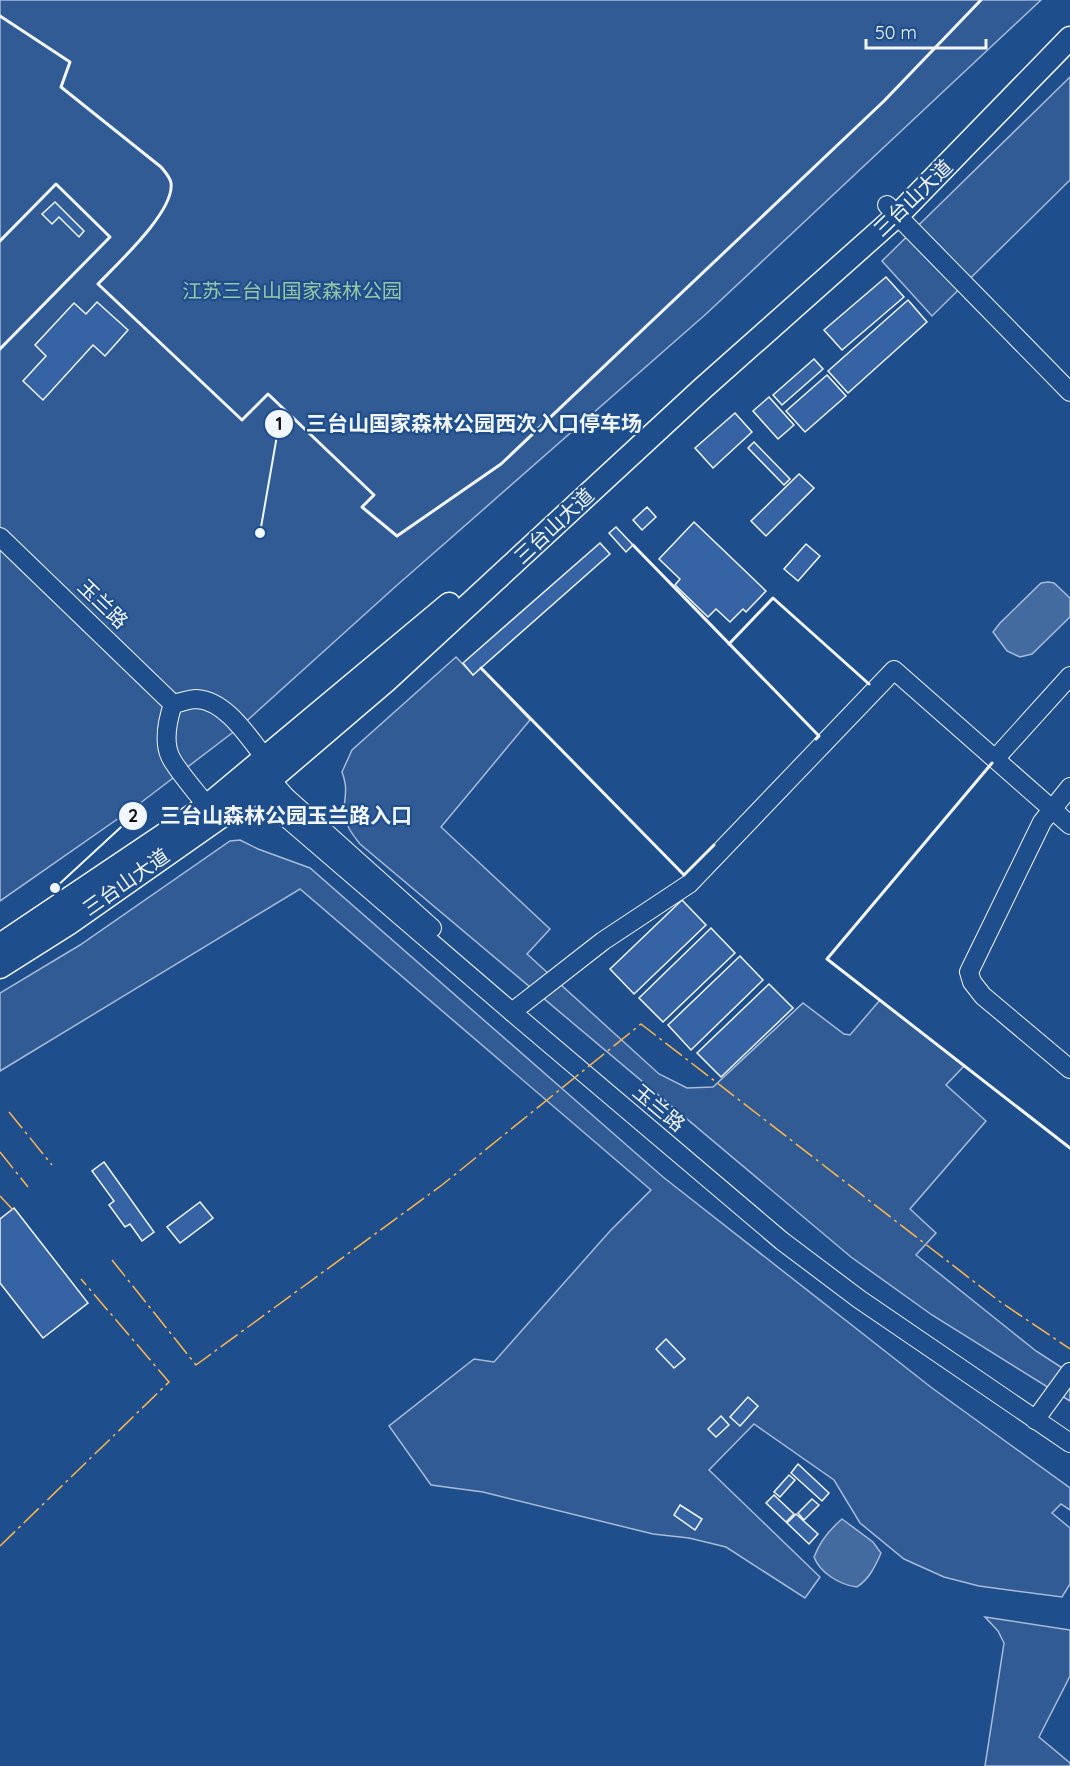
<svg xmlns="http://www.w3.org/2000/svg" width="1070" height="1766" viewBox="0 0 1070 1766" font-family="Quicksand,'Noto Sans SC',sans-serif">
  <rect width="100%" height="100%" fill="#1f4e8c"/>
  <g fill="#305b95" stroke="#a8bbd7" stroke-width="1.5">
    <path d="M0,0H1041L706,314L395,587L240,727L139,804L0,901Z"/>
    <path d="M1070,77V180L932,316L882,261Z"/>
    <path d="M456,657L473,675L481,668L530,720L441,827L550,929L527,954L659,1074L687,1088L713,1087L803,1003L844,1034L850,1035L880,1000L964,1066L946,1085L986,1121L910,1209L936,1233L916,1255L1036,1351L1070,1373V1401L932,1315L851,1257L360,844C352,834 343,822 344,810C345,793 348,789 342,772L352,750Z"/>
    <path d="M240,840L258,849L310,868L663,1177L932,1388L1070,1488V1510L1061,1504L1052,1513L1070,1528V1584L1062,1597L979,1586L944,1577L904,1559L860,1523L834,1480L754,1424L709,1470L820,1577L805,1598L726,1547L689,1538L653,1534L483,1492L431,1485L389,1426L474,1359L494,1362L610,1231L651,1190L300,889L0,1071V993L80,945L230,841Z"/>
    <path d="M985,1617L1070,1630V1676L1039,1737L1070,1763V1766H985L1004,1643L998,1631Z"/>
  </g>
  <g fill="#446ba0" stroke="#a8bbd7" stroke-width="1.5">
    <path d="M1048,582L1054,583L1070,598V617L1032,654L1020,657L1007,651L993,632L1000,623L1041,583Z"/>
    <path d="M842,1519L873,1542L881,1553C875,1567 869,1579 857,1587C840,1585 820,1573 814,1557C820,1541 829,1530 842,1519Z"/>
  </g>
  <g fill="#3563a3" stroke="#f2f6ff" stroke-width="1.5">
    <path d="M55,202L84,231L79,237L59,217L52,224L42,214Z"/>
    <path d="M886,277L904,297L842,350L824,330Z"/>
    <path d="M908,300L927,322L848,393L828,371Z"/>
    <path d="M97,302L128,330L105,356L93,345L43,400L23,381L46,356L35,345L74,303L86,314Z"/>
    <path d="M814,359L823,369L782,405L773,395Z"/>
    <path d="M827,375L846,396L805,432L786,411Z"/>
    <path d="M769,397L794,425L778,439L753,411Z"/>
    <path d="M735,413L752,432L713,468L695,448Z"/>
    <path d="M754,442L790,479L784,485L748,448Z"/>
    <path d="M799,474L814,488L766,536L751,521Z"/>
    <path d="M647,507L656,517L642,530L633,520Z"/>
    <path d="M694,522L766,591L746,612L743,609L730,622L716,609L708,617L675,585L680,579L659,559Z"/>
    <path d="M616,527L633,545L626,552L609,533Z"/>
    <path d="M600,543L610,554L473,675L463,663Z"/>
    <path d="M806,544L820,556L798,581L784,569Z"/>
    <path d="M682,900L706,925L634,994L610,969Z"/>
    <path d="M711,928L735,953L663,1022L639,998Z"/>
    <path d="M740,956L763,980L691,1050L668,1025Z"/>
    <path d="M769,984L793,1008L721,1077L697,1053Z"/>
    <path d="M104,1162L154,1232L142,1241L130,1224L125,1227L109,1205L114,1201L92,1171Z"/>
    <path d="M200,1202L213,1218L180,1243L167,1227Z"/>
    <path d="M14,1208L88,1303L43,1338L0,1283V1219Z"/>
    <path d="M666,1339L685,1359L674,1368L656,1349Z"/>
    <path d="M748,1397L758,1406L740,1426L730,1417Z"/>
    <path d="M721,1416L729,1425L716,1437L708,1429Z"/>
    <path d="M798,1464L829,1493L822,1501L791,1473Z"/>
    <path d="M789,1475L795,1480L780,1497L774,1492Z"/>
    <path d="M774,1495L794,1514L786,1522L766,1503Z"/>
    <path d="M812,1499L819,1505L804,1520L798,1513Z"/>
    <path d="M680,1505L702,1519L695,1530L674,1515Z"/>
    <path d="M796,1514L818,1534L809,1544L787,1523Z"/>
  </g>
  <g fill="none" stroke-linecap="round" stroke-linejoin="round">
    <g stroke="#f2f6ff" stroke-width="20">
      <g id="minor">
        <path d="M887,205L1070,392"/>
        <path d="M0,537L173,704"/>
        <path d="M995,759L1070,676"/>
        <path d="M261,769L286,797L432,928"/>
        <path d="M247,784L512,1012L782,1241L859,1299L1070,1443"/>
        <path d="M1070,787L1042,822L969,972L972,982L983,996L1070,1069"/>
        <path d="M207,806C198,794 175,768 170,756C163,740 168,719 173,704C180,703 189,699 196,699C226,700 249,738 265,758"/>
        <path d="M512,1012L603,941L689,884L894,670L1070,825"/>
        <path d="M1035,1420L1070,1372"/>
      </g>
    </g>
    <g stroke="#f2f6ff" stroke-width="25">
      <g id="major">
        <path d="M0,945L207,806L449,604"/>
        <path d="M0,967L68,924L256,792L386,681L702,389L900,213L1070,38"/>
      </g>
    </g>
    <use href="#minor" stroke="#1f4e8c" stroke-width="18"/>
    <use href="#major" stroke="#1f4e8c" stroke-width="22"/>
    <g stroke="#f2f6ff" stroke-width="3">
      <path d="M0,16L70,62L61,87L161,167C165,172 170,177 171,183C175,211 117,264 98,284L242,420L268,394L374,495L362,507L397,536L501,464L884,101L981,0"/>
      <path d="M0,241L56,184L110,237L0,349"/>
      <path d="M633,545L819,736L816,739"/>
      <path d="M729,644L773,598L869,684"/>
      <path d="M481,668L684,875L714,845"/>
      <path d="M992,763L827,959L1070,1148"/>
    </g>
    <g stroke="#ffb74d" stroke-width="1.5" stroke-dasharray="21 4.5 3 4.5" stroke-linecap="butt">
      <path d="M9,1112L52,1165"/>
      <path d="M0,1152L28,1187"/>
      <path d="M0,1196L13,1210"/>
      <path d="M112,1260L196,1365L442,1185L641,1024L999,1301L1070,1349"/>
      <path d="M0,1546L169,1382L81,1279"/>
    </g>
  </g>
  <g text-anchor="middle" stroke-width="4.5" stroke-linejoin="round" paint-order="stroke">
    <g font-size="20" fill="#f2f6ff" stroke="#1f4e8c">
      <text transform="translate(913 198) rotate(-44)" y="7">三台山大道</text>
      <text transform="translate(554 526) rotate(-43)" y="7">三台山大道</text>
      <text transform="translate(103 604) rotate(44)" y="7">玉兰路</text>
      <text transform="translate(126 882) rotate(-35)" y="7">三台山大道</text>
      <text transform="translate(659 1108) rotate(40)" y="7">玉兰路</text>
    </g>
    <g font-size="20" fill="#97c8a6" stroke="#1f4e8c">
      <text x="292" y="298">江苏三台山国家森林公园</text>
    </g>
  </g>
  <path fill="none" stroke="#f2f6ff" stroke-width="2" d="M260 533L279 424M55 888L133 816"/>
  <g fill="#f2f6ff" stroke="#1f4e8c" stroke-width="2">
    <circle cx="260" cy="533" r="6"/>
    <circle cx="55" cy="888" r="6"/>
    <circle cx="279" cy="424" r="15"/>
    <circle cx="133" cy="816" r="15"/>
  </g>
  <g font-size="18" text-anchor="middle" font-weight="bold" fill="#111">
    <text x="279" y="430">1</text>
    <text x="133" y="822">2</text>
  </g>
  <g font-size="21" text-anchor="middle" font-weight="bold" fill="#f2f6ff" stroke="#1f4e8c" stroke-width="4.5" stroke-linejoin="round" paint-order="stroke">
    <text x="474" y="431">三台山国家森林公园西次入口停车场</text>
    <text x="286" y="823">三台山森林公园玉兰路入口</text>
  </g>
  <path d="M866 39v9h120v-9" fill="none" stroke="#f2f6ff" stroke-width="3"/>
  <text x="875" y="39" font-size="18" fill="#f2f6ff" stroke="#1f4e8c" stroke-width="4.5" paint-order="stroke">50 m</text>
</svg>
